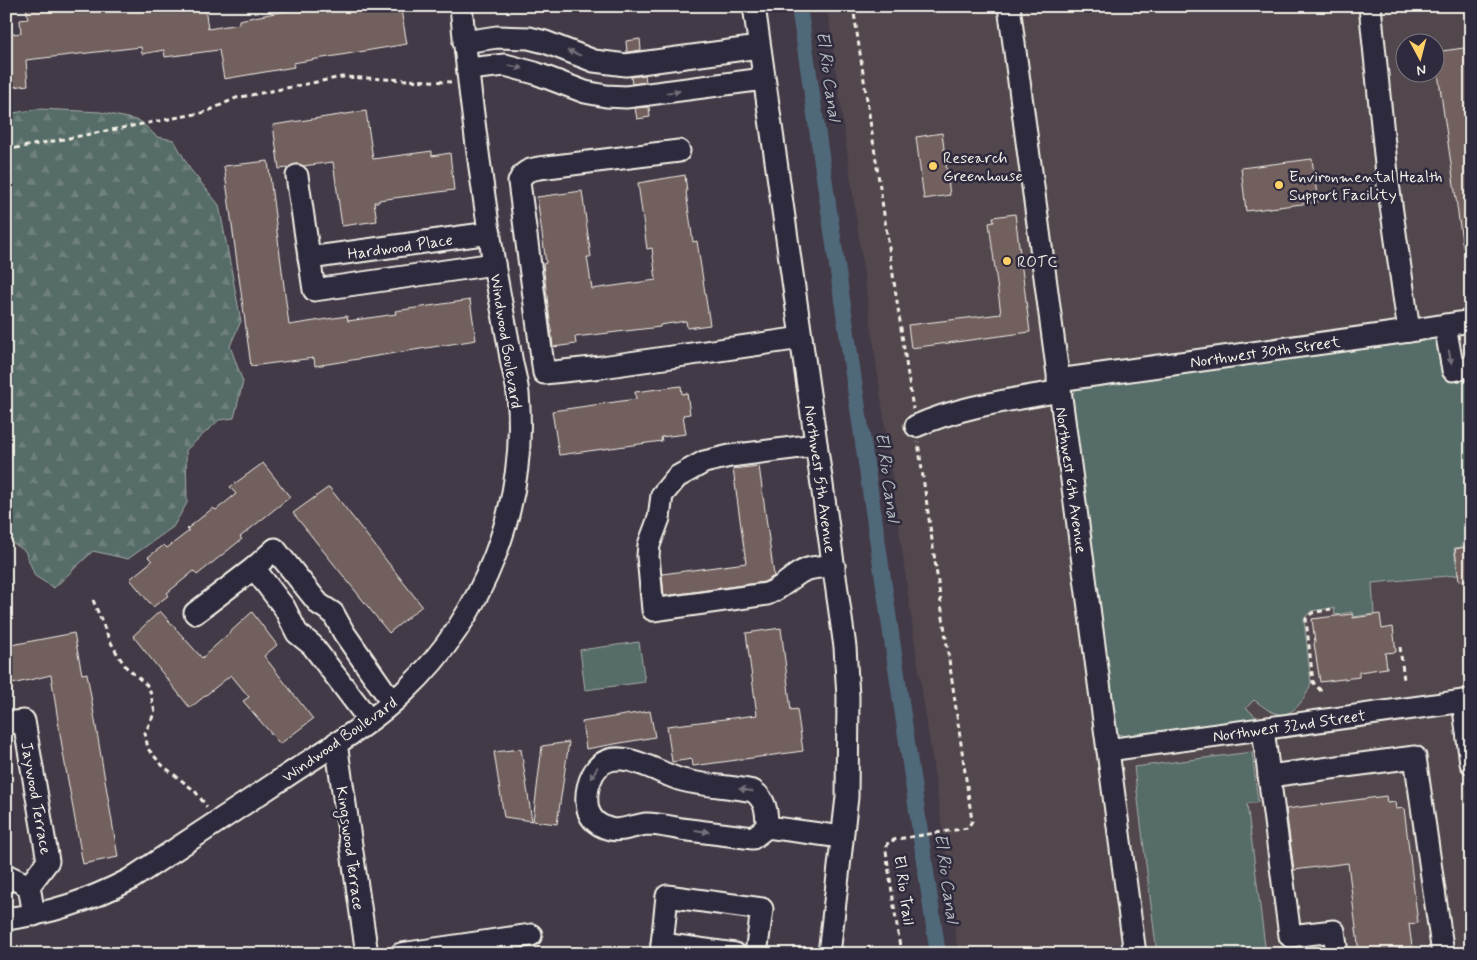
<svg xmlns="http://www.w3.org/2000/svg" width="1477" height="960" viewBox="0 0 1477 960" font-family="Mynerve,sans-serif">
  <defs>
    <pattern id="forest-firs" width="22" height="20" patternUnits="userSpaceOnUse" patternTransform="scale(1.25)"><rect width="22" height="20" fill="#566c67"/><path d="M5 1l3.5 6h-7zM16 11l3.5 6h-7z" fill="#6f817d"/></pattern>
  </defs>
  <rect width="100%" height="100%" fill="#433a47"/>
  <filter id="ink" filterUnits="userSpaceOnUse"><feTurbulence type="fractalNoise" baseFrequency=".02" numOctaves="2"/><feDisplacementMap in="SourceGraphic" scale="10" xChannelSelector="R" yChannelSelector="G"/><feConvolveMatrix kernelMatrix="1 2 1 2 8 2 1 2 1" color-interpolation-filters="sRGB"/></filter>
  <g filter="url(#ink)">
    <path fill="#51464e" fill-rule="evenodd" d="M827,6H1471V954H958L945,846L913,630ZM1404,42H1434V72H1404Z"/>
    <g fill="#566c67" stroke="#a5aea8">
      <path d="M1441,338L1471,374V523L1468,524L1470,542L1462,543V547L1454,548L1458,575L1372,583L1374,614L1353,617L1352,612L1335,615L1334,608L1311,611L1304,619L1311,683C1307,697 1292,720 1275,713C1268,711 1260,704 1254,700L1246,708L1260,720L1127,737L1119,734L1114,727L1070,398L1078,386Z"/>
      <path d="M639,642L645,682L585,690L580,650Z"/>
      <path d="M1252,752L1258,802L1247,804L1266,954H1157L1134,767Z"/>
    </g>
    <path fill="url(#forest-firs)" stroke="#a5aea8" d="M40,109L101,112L140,121L157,137L174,140L190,169L219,205L241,321L230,346L243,382L234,418L219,420L186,450L187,503L173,527L128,559L93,551L54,588L35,576L25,551L6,538V114Z"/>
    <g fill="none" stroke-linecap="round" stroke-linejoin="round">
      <path stroke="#50687a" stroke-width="16" d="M799,6L938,954"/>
    </g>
    <g fill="#72615f" stroke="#f4f1e8">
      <path d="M26,6H191L192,10L205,8L208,29L239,24V20L311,6H395L396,11L401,10L407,44L293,63L294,67L224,79L219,50L165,57L164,50L142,54L141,47L26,60L28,85L6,88V35L21,33L20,20L28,19Z"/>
      <path d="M640,39L641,50L627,52L626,41Z"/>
      <path d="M1471,47V247L1463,248L1435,52Z"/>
      <path d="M645,75L646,82L632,84L631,77Z"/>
      <path d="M649,107L650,117L637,119L635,108Z"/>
      <path d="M366,111L373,159L432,151V156L450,153L454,190L379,200V202H374L377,221L342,226L333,162L303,166L296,164L288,168L279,169L273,125Z"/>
      <path d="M942,133L950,195L924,199L916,137Z"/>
      <path d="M1312,159L1318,202L1246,211L1241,168Z"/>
      <path d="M268,161L289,325L347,316L348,321L396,314L395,311L470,300L476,340L315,366L314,358L251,366L224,166Z"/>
      <path d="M685,175L687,192H686L693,242L697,241L710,325L687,328L686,321L660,325V327L575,337L576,344L553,347L543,264L546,263L537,197L582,191L591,257H587L592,289L656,280L652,248L647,249L638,183Z"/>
      <path d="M1015,214L1030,332L911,348L908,325L1001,314L989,223L994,222L993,217Z"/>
      <path d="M681,386L682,394L687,393L690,414L683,415L686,434L661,437L662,441L559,455L552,411L636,399L635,392Z"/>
      <path d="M263,463L290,497L240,537L242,539L197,575L194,571L167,593L169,595L153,607L130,579L152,561L148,557L164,545L167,548L189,531L187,529L213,508L216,510L236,494L230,487Z"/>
      <path d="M759,466L774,576L764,582L664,596L662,574L746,563L733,469Z"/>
      <path d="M329,487L422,606L389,633L293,513Z"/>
      <path d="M1471,546V580L1459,581L1455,549Z"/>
      <path d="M160,611L202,658L252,612L277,645L264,656L313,719L280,744L243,701L249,697L231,675L190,708L133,636Z"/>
      <path d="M1352,614L1353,618L1380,614L1382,629L1393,627L1396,652L1385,653L1387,668L1359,672V677L1320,682L1314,644L1315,642L1312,619Z"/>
      <path d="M781,628L791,710L797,709L803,751L693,766L692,759L672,762L667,726L757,715L746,633Z"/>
      <path d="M74,633L82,674L87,673L118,857L83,864L63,753L51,675L8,685L6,674V646Z"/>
      <path d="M650,711L655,737L586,749L582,722Z"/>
      <path d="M569,742L557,824L533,821L542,746Z"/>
      <path d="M521,749L532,821L504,817L494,752Z"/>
      <path d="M1386,796L1387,803L1395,802L1396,809L1404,808L1418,923L1409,924L1412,947L1359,953L1348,863L1294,870L1286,809Z"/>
    </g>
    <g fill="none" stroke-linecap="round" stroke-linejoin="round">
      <g stroke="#f4f1e8" stroke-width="25">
        <g id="minor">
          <path d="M754,6L845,647L848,697L847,797L829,954"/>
          <path d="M1009,6L1135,954"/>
          <path d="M1370,6L1388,184L1409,331"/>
          <path d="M464,42L497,37L529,38L545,42L594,61L626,65L759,47"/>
          <path d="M468,69L505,65L535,73L585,92L606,96L626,97L764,79"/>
          <path d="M679,151L539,168C529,170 523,171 519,182L544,373L602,367L801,338"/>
          <path d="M297,176L314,290L494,264"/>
          <path d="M309,258L490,233"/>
          <path d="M1445,325L1453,370L1471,367"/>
          <path d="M1058,380L1409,331L1471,321"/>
          <path d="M916,426C961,406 1011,400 1060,391"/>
          <path d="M816,445L730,456L704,462L677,477L662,495L659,518L649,545L648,556L653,610L767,594C781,589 789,579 801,572C811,566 823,567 834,566"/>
          <path d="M254,568L275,549L319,604L333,613L344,633L392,702"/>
          <path d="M195,613L254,568L284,607L297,633L312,645L369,720"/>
          <path d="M1463,701L1471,763"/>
          <path d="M6,723L24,721L48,861L29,886L34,915"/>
          <path d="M1263,729L1290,936L1334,931L1337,954"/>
          <path d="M336,743L367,954"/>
          <path d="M1108,750L1471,700"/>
          <path d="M1269,776L1415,757L1443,954"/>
          <path d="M767,827C767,812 766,800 753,791C730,786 705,786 682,780C656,773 612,740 593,774C589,782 586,793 587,803C588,817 596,825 610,829C621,832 635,825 647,824C658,824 670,827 681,829C705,832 729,835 753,838L767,827L842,837"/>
          <path d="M6,875L29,886"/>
          <path d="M6,919C52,913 88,901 129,880C185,843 241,806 297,769C334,745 373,722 405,691C484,616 528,504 518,394C517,382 513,370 511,358C506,327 499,295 494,264C481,179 469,92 461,6"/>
          <path d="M662,944L735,954"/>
          <path d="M401,954L531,935"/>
          <path d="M661,954L667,896L762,909L756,954"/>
        </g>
      </g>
      <g stroke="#f4f1e8" stroke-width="3" stroke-dasharray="5 4" stroke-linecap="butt">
        <path d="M853,6L913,409"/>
        <path d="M6,150L206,112L236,98L342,77L451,82"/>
        <path d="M1470,525H1471"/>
        <path d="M93,600L109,639L118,655L126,667L149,687L155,712L145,733L148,749L162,765L195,791L207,807"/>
        <path d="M1400,647L1404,680"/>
        <path d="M1321,691L1313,682L1306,619L1312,613L1331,609"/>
        <path d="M901,954L886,851L888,842L897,839L968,828L972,821L918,442"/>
      </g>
      <use href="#minor" stroke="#2f2a3d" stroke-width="21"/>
    </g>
    <defs><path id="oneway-solid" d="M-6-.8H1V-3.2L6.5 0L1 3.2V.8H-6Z" transform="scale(1.25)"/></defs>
    <g fill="#747079">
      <use href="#oneway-solid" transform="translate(574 53) rotate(-159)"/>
      <use href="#oneway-solid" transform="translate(516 67) rotate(13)"/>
      <use href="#oneway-solid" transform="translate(673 92) rotate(-8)"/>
      <use href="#oneway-solid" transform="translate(1450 357) rotate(80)"/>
      <use href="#oneway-solid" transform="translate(594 773) rotate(121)"/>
      <use href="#oneway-solid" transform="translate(746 790) rotate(-169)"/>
      <use href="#oneway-solid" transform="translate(702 831) rotate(8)"/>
    </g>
  </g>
  <g fill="#ffd166" stroke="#2f2a3d" stroke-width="2">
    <circle cx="933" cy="166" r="5"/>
    <circle cx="1279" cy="185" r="5"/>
    <circle cx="1007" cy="261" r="5"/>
  </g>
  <g text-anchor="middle" stroke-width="5" stroke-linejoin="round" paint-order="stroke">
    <g font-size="16" fill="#f4f1e8" stroke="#2f2a3d" text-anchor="start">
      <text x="943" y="163">Research<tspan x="943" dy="18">Greenhouse</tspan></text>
      <text x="1289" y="182">Environmental Health<tspan x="1289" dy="18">Support Facility</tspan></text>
      <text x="1017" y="267">ROTC</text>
    </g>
    <g font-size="16" fill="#f4f1e8" stroke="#2f2a3d">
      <text transform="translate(400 246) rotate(-8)" y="6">Hardwood Place</text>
      <text transform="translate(507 341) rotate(81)" y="6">Windwood Boulevard</text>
      <text transform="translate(1265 351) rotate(-8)" y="6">Northwest 30th Street</text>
      <text transform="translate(821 479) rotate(82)" y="6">Northwest 5th Avenue</text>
      <text transform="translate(1072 480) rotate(82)" y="6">Northwest 6th Avenue</text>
      <text transform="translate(1289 725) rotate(-8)" y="6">Northwest 32nd Street</text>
      <text transform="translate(339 739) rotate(-35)" y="6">Windwood Boulevard</text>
      <text transform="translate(37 798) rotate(80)" y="6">Jaywood Terrace</text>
      <text transform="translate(351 848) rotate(82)" y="6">Kingswood Terrace</text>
      <text transform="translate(905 890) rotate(82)" y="6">El Rio Trail</text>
    </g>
    <g font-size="18" font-style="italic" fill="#b2babc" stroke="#2f2a3d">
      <text transform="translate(829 76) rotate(82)" y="6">El Rio Canal</text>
      <text transform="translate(888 477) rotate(82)" y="6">El Rio Canal</text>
      <text transform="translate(947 878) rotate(82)" y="6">El Rio Canal</text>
    </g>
  </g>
  <rect width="1477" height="960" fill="none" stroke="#2f2a3d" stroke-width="25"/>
  <rect x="12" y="12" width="1452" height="935" fill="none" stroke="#f4f1e8" stroke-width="2" filter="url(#ink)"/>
  <g transform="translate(1420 58) rotate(173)"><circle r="24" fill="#2f2a3d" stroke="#7e7a81"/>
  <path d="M0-4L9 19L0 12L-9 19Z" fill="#ffd166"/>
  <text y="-8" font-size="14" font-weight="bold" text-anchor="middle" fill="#f4f1e8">N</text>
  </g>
</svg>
